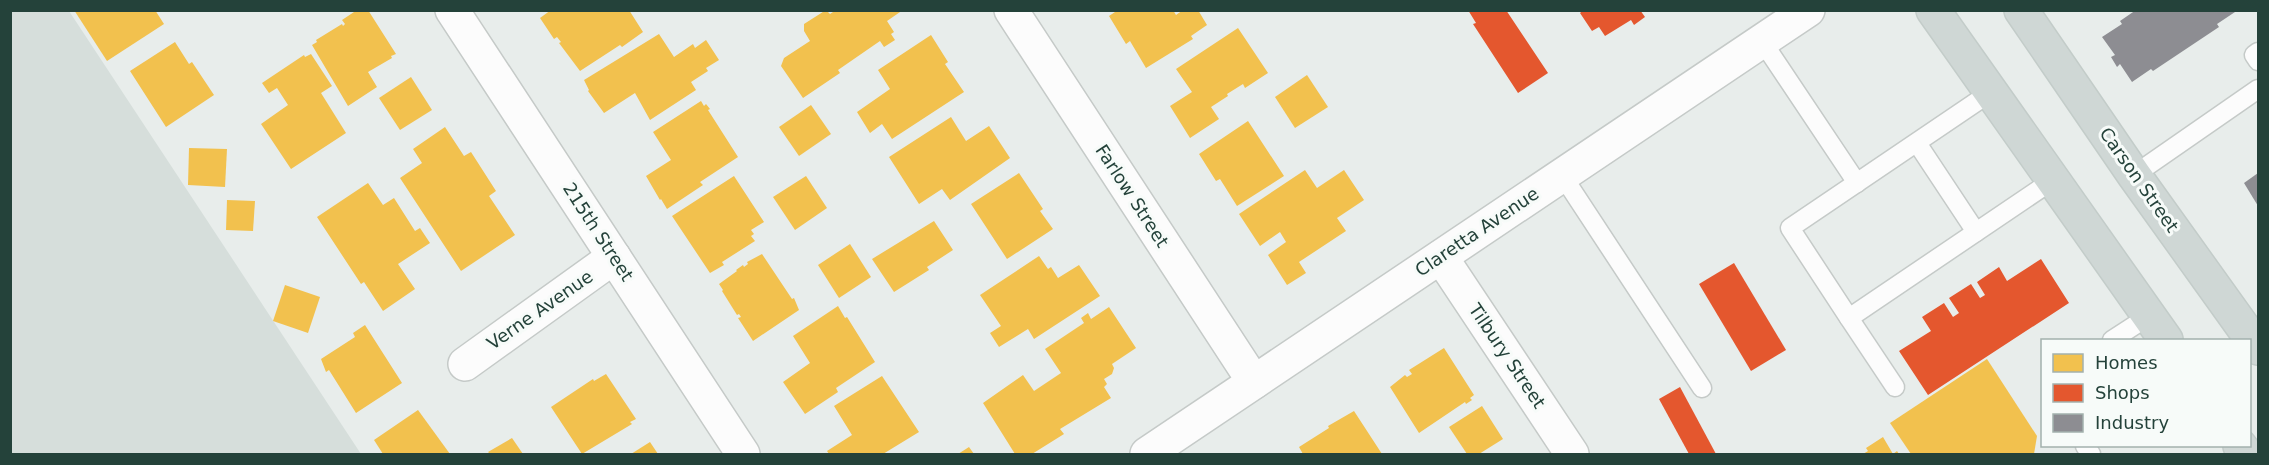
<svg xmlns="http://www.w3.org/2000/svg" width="2269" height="465" viewBox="0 0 2269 465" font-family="'DejaVu Sans',sans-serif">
  <rect width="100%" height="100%" fill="#e8edeb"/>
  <path fill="#d6dedb" d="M10,11H69L361,454H11Z"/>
  <g fill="#f2c14e">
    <path d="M74,10H155L164,24L107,61Z"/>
    <path d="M357,10H368L396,54L391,56L392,58L368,72L377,87L348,106L312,45L317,42L316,40L342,24L343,26L345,24L342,20Z"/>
    <path d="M551,10H629L643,32L622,47L620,45L580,71L559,43L561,42L557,37L554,39L540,18Z"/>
    <path d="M826,10L830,14L836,10H903L887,21L894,32L891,34L895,40L884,47L880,41L838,70L840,73L803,98L781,66L784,58L810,41L804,31V24Z"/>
    <path d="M1118,10H1173L1176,15L1183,10H1198L1207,25L1191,36L1193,39L1146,68L1130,41L1126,44L1109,16Z"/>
    <path d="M1238,28L1268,73L1245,88L1243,84L1227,94L1228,96L1211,107L1219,119L1190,138L1170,106L1192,92L1176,69Z"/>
    <path d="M659,34L674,57L693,44L695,48L706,40L719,60L706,68L708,71L691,82L696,90L650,120L635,93L604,113L588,91L589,90L584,80Z"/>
    <path d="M931,35L948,62L945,64L964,92L892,139L882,124L870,133L857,112L890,89L878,70Z"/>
    <path d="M175,42L189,64L192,62L214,95L166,127L130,71Z"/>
    <path d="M311,54L332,86L321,93L346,133L291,169L261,124L288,105L277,88L269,93L262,83L304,55L305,57Z"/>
    <path d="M1307,75L1328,107L1295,128L1275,97Z"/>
    <path d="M411,77L432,110L400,130L379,98Z"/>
    <path d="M701,101L704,106L706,104L710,109L708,110L738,157L700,182L703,185L667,209L661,199L660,200L646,176L671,160L653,132Z"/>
    <path d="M811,105L831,134L799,156L779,127Z"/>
    <path d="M951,117L966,141L989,126L1010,158L950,200L942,189L919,204L889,157Z"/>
    <path d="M1248,121L1284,176L1237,206L1220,179L1216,181L1199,154Z"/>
    <path d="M445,127L464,156L471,152L496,191L489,196L515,235L461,271L400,178L422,163L413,149Z"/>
    <path d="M189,148L227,149L225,187L188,185Z"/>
    <path d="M1305,170L1317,188L1344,170L1364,200L1337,218L1346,231L1299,262L1306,273L1287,285L1268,255L1286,242L1280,232L1260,246L1239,214Z"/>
    <path d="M1019,173L1043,209L1040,211L1053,229L1007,259L971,204Z"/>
    <path d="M734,176L764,222L751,230L754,234L751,236L755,241L722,262L724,265L710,273L672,216Z"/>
    <path d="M806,176L827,208L795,230L773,197Z"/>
    <path d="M368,183L383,205L394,198L415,231L420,228L430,243L398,264L415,289L383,311L364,282L361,284L317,217Z"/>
    <path d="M227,200L255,201L253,231L226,230Z"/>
    <path d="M934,221L953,250L927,267L929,270L894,292L872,259Z"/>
    <path d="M850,244L871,277L839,298L818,265Z"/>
    <path d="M762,254L792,299L794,298L799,310L753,341L738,318L741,317L739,314L737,315L722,291L723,290L719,284L737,271L736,270L743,265L744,267L748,264L747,262Z"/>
    <path d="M1039,256L1048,269L1051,267L1058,278L1079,265L1100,296L1034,339L1028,329L999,347L990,333L1001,326L980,295Z"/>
    <path d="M285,285L320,297L308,333L273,321Z"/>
    <path d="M838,306L845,318L847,317L875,362L836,388L838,392L805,414L783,382L810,363L793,336Z"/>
    <path d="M1109,307L1136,348L1112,364L1114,368L1112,374L1104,379L1107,384L1104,387L1111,398L1060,429L1064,434L1032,454H1015L983,403L1023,375L1034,391L1061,373L1045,349L1084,323L1081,318L1088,313L1091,319Z"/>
    <path d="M365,325L402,383L356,413L329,370L326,372L321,359L355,337L353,333Z"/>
    <path d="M1444,348L1474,395L1470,398L1472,400L1466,404L1465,402L1419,433L1390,387L1405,375L1407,377L1412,374L1409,370Z"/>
    <path d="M1987,359L2037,436L2034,454H1911L1890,423Z"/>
    <path d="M606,374L636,419L630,422L632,424L582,454L551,407L593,379L594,381Z"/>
    <path d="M882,376L919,432L883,454H829L827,451L852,435L834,406Z"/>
    <path d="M1482,406L1503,439L1479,454H1467L1449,427Z"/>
    <path d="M418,410L450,454H383L374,440Z"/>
    <path d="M1354,411L1382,454H1303L1299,447L1329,428L1328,426Z"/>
    <path d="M1883,437L1893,454L1897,451L1899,454H1863L1868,451L1866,448Z"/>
    <path d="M512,438L523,454H490L488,452Z"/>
    <path d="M650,442L658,454H631Z"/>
    <path d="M969,447L974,454H958Z"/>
  </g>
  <g fill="#e4572e">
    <path d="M1468,10H1506L1548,73L1518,93L1473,24L1476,23Z"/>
    <path d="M1583,10H1640L1645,17L1634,25L1631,20L1605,36L1599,27L1592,31L1580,13Z"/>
    <path d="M2041,259L2069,303L1928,395L1899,351L1931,331L1922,317L1944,303L1953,317L1959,313L1949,298L1971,284L1980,298L1985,295L1977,282L1999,267L2007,281Z"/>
    <path d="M1734,263L1786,350L1751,371L1699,284Z"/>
    <path d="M1680,387L1716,454H1689L1659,399Z"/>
  </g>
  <g fill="#8d8d92">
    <path d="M2136,10H2238L2217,24L2219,27L2153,71L2151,69L2132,82L2120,64L2117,67L2111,57L2115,55L2102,37L2122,24L2120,21Z"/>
    <path d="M2258,173V206L2244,183Z"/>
  </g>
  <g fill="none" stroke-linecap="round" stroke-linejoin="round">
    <g stroke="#c5cac8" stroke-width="21">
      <g id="service">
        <path d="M1762,41L1857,183"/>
        <path d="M2258,52L2254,55L2258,61"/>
        <path d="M1991,92L1790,228L1849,318L2053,180"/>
        <path d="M1917,143L1976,232"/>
        <path d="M1562,175L1702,388"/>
        <path d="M2134,175L2258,89"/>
        <path d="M1849,318L1895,387"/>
        <path d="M2112,340L2149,316"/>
        <path d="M2085,446L2091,454"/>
      </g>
    </g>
    <g stroke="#c5cac8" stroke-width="36">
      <g id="minor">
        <path d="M452,10L743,454"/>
        <path d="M1011,10L1254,382"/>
        <path d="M1441,257L1572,454"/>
        <path d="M465,364L614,257"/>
        <path d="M1147,454L1808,10"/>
      </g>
    </g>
    <g stroke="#c3ccc9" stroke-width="36">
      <g id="primary">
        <path d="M1933,10L2166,340"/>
        <path d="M2021,10L2134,175L2258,348"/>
        <path d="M2240,446L2246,454"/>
      </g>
    </g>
    <use href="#service" stroke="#fcfcfc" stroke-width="18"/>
    <use href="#minor" stroke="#fcfcfc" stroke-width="33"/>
    <use href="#primary" stroke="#cfd7d5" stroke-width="33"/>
  </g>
  <g text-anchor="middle" stroke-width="6" stroke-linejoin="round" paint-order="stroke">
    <g font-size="18" fill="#24423a" stroke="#f7fbf9">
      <text transform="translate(2139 180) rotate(55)" y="6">Carson Street</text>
      <text transform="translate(1132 196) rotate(57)" y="6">Farlow Street</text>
      <text transform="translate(598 232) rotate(57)" y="6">215th Street</text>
      <text transform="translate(1477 232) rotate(-34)" y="6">Claretta Avenue</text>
      <text transform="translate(540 310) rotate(-35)" y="6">Verne Avenue</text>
      <text transform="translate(1507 356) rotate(56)" y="6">Tilbury Street</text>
    </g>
  </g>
  <rect width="2269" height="465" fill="none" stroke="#24423a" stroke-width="24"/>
  <rect x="2041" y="339" width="210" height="108" fill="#f7fbf9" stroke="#a3b1ad" stroke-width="1.5"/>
  <rect x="2053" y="354" width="30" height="18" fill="#f2c14e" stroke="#a3b1ad" stroke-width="1.5"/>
  <text x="2095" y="369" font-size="18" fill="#24423a">Homes</text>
  <rect x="2053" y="384" width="30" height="18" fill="#e4572e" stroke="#a3b1ad" stroke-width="1.5"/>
  <text x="2095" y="399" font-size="18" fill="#24423a">Shops</text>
  <rect x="2053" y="414" width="30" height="18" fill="#8d8d92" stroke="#a3b1ad" stroke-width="1.5"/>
  <text x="2095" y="429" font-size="18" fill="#24423a">Industry</text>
</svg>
